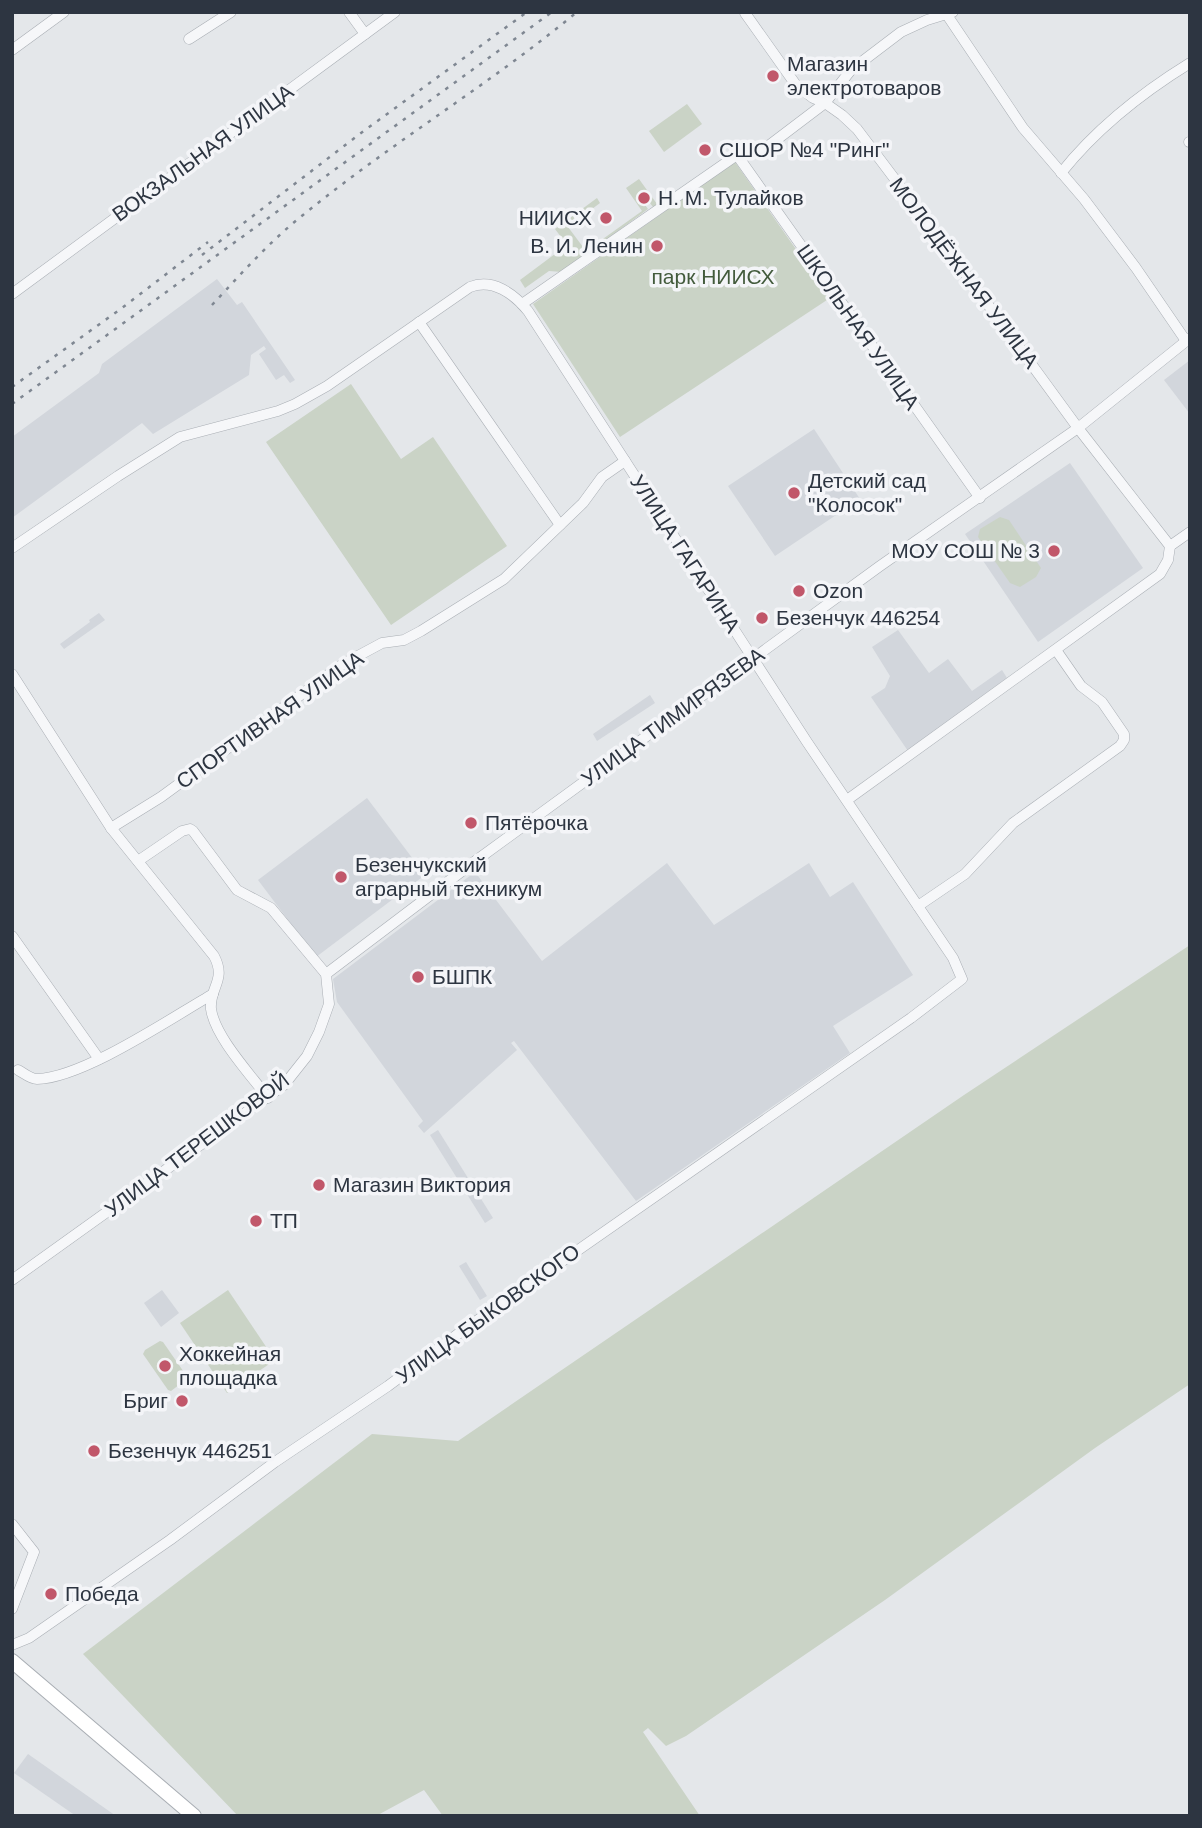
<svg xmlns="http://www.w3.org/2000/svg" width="1202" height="1828" viewBox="0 0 1202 1828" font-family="Helvetica,sans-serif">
  <rect width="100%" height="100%" fill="#e4e7ea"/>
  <g fill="#d2d6dc">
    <path d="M217,279L237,305L242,302L295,380L290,383L284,375L276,380L259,354L266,349L264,346L251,355L249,375L153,434L142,423L12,518V437L99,373L102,364Z"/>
    <path d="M1190,360V414L1164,380Z"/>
    <path d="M814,429L860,499L775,556L728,486Z"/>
    <path d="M1070,463L1143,568L1038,642L965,534Z"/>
    <path d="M99,613L105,620L64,649L60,644L90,622L89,620Z"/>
    <path d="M898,630L929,673L948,659L972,691L1002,670L1007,678L982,696L984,699L908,751L871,697L885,688L890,676L872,647Z"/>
    <path d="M650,695L655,703L597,741L593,734Z"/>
    <path d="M367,798L425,875L316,957L258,880Z"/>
    <path d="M667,863L714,925L809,863L830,897L853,882L913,975L833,1026L850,1053L636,1201L514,1041L511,1043L517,1050L424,1133L418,1126L423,1121L337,1002L333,979L475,872L542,961Z"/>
    <path d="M438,1130L493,1218L485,1223L430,1135Z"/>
    <path d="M466,1262L487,1296L480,1300L459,1266Z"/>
    <path d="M162,1290L179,1313L161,1327L144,1303Z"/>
    <path d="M28,1754L116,1816H76L14,1773Z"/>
  </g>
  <g fill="#cad3c6">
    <path d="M687,104L702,124L664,152L649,131Z"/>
    <path d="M735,162L830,298L620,437L533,304Z"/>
    <path d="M639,179L657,204L653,207L644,195L640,198L648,209L562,272L549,271L525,288L520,280L567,245L555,229L597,198L600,203L568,227L586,251L642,211L626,188Z"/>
    <path d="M351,384L401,459L433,437L507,546L391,625L266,442Z"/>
    <path d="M1000,517L1009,520L1041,568L1036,577L1020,587L1010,583L978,537L980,529Z"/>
    <path d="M1190,945V1384L1095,1448L885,1600L686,1736L666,1746L648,1728L643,1732L700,1816H443L424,1790L376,1816H238L83,1654L372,1434L458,1441L964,1095Z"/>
    <path d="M228,1290L275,1360L227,1393L180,1323Z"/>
    <path d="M160,1341L163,1342L188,1378L171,1391L168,1390L143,1354L145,1350Z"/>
  </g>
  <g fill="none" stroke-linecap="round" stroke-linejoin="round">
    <g stroke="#a9aeb4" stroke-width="11">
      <g id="street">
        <path d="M349,12L365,34"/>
        <path d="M747,12L745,13L796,85L813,98L825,103L842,115L857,129L940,239L1078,428L1170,546"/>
        <path d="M947,15L1023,128L1084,199L1136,268L1186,341"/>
        <path d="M189,39L231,12"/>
        <path d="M12,50L64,12"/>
        <path d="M1189,142H1190"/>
        <path d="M737,155L980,498"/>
        <path d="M1061,173C1096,129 1143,92 1190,63"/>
        <path d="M12,294L395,12"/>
        <path d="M522,304L737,155L763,150L825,103L851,70L901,32L927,20L953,12"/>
        <path d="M419,322L560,525"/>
        <path d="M1170,546L1190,532"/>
        <path d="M12,548L118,476L180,437L278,411L295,404L327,386L470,287C493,278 514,294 528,311L807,742L953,958L962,979L911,1018L462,1331L388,1386L275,1462L170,1540L29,1638L12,1645"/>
        <path d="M12,674L111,828L214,956C227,980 209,988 211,1009C215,1037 251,1075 268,1098"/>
        <path d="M847,800L1160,574L1168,560L1170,546"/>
        <path d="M111,828L161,797L343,664L382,643L404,640L421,631L504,579L583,503L602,477L625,461"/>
        <path d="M918,906L965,874L1013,823L1120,746L1124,740V734L1102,702L1081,686L1056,650"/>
        <path d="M12,936L99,1059"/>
        <path d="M326,974L474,862L880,566L1078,428L1190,338"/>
        <path d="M18,1070C24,1073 30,1079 37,1079C83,1078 171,1018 213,994"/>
        <path d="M12,1280L284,1085L307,1056L319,1032L329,1004L326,974L271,908L237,890L193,831L190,829L182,831L138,861"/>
        <path d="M12,1524L34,1552L12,1609"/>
      </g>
    </g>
    <g stroke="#a9aeb4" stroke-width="16">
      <path id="secondary" d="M12,1661L194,1816"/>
    </g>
    <use href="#street" stroke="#f6f7f9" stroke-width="10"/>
    <use href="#secondary" stroke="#fff" stroke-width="14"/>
    <g stroke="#7f8792" stroke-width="2.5" stroke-dasharray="3.5 7" stroke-linecap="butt">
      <path d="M202,255L361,133L527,12"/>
      <path d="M212,305C241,274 269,242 303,215C391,143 489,85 577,12"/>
      <path d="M12,387L122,308L208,242"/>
      <path d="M12,404L552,12"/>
    </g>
  </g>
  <g fill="#c1576a" stroke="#f4f5f8" stroke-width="2.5">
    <circle cx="773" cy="76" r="7"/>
    <circle cx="705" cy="150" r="7"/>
    <circle cx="644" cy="198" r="7"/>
    <circle cx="606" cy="218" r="7"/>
    <circle cx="657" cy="246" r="7"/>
    <circle cx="794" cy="493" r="7"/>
    <circle cx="1054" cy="551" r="7"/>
    <circle cx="799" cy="591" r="7"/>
    <circle cx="762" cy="618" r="7"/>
    <circle cx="471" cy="823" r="7"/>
    <circle cx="341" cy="877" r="7"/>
    <circle cx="418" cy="977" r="7"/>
    <circle cx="319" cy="1185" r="7"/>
    <circle cx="256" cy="1221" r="7"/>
    <circle cx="165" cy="1366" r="7"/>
    <circle cx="182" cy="1401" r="7"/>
    <circle cx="94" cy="1451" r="7"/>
    <circle cx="51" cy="1594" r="7"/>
  </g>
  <g text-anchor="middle" stroke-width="7" stroke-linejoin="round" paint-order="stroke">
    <g font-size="21" fill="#2d3541" stroke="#f4f5f8" text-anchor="start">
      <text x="787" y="71">Магазин<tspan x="787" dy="24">электротоваров</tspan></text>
      <text x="719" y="157">СШОР №4 "Ринг"</text>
      <text x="658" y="205">Н. М. Тулайков</text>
      <text x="592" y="225" text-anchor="end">НИИСХ</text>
      <text x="643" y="253" text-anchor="end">В. И. Ленин</text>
      <text x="808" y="488">Детский сад<tspan x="808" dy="24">"Колосок"</tspan></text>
      <text x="1040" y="558" text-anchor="end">МОУ СОШ № 3</text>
      <text x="813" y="598">Ozon</text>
      <text x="776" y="625">Безенчук 446254</text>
      <text x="485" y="830">Пятёрочка</text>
      <text x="355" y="872">Безенчукский<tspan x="355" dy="24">аграрный техникум</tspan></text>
      <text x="432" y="984">БШПК</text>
      <text x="333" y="1192">Магазин Виктория</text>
      <text x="270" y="1228">ТП</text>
      <text x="179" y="1361">Хоккейная<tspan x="179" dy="24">площадка</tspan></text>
      <text x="168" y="1408" text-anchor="end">Бриг</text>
      <text x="108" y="1458">Безенчук 446251</text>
      <text x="65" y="1601">Победа</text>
    </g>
    <g font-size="21" fill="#2d3541" stroke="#f4f5f8">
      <text transform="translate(203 153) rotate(-36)" y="7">ВОКЗАЛЬНАЯ УЛИЦА</text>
      <text transform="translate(964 273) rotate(53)" y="7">МОЛОДЁЖНАЯ УЛИЦА</text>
      <text transform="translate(858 327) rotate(55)" y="7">ШКОЛЬНАЯ УЛИЦА</text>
      <text transform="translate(685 554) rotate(57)" y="7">УЛИЦА ГАГАРИНА</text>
      <text transform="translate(673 717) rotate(-36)" y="7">УЛИЦА ТИМИРЯЗЕВА</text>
      <text transform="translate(270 720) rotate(-35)" y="7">СПОРТИВНАЯ УЛИЦА</text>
      <text transform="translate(197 1145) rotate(-37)" y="7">УЛИЦА ТЕРЕШКОВОЙ</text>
      <text transform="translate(488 1314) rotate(-36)" y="7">УЛИЦА БЫКОВСКОГО</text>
    </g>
    <g font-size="21" fill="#435b3c" stroke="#f4f5f8">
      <text x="713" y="284">парк НИИСХ</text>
    </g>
  </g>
  <rect width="1202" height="1828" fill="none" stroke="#2d3541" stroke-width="28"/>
</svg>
